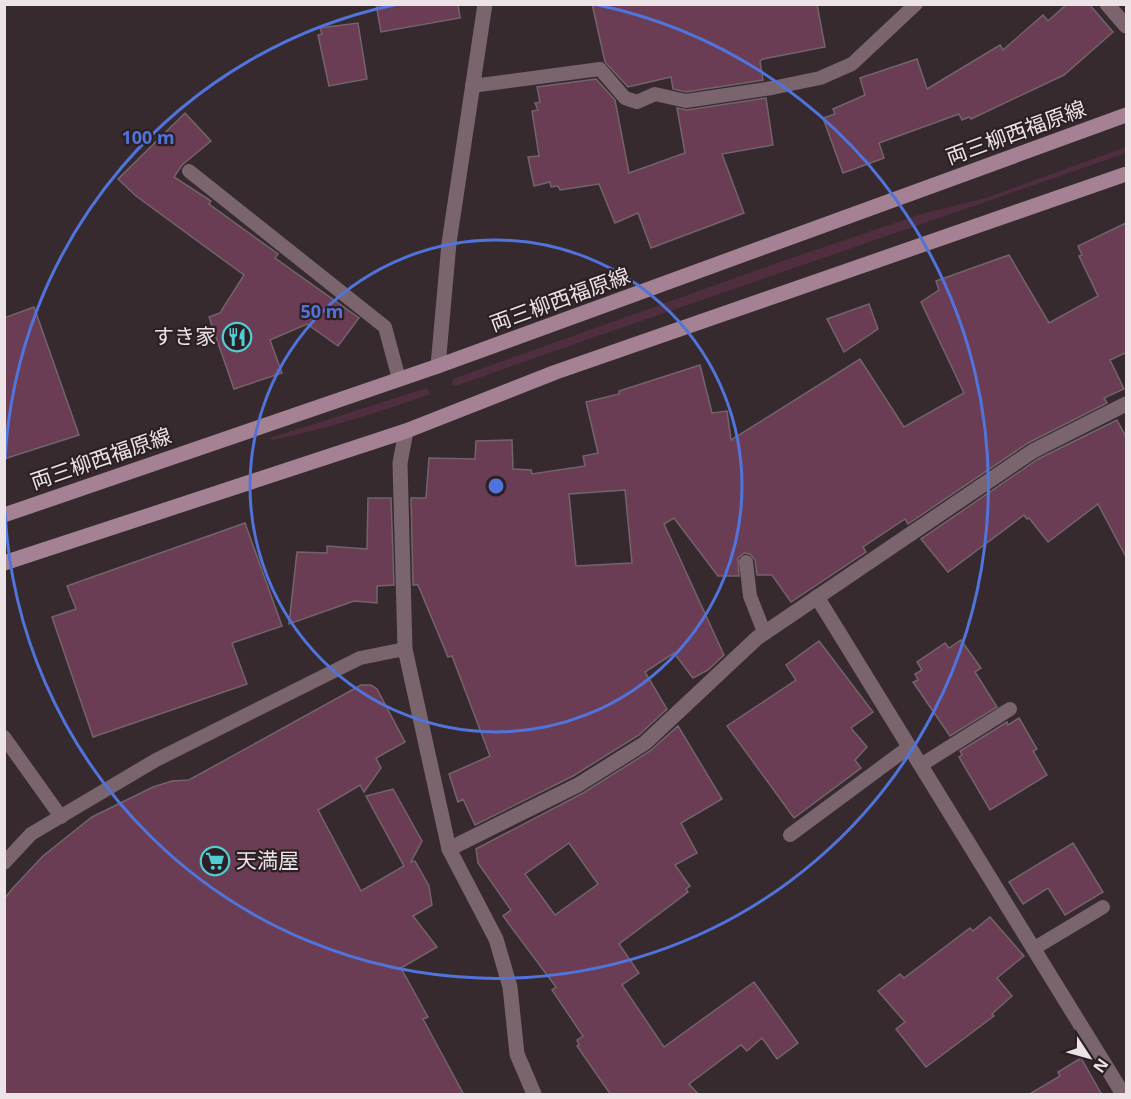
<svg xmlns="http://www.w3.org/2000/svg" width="1131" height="1099" viewBox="0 0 1131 1099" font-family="'Noto Sans','Noto Sans JP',sans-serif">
  <rect width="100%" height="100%" fill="#362a2f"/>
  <g fill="#4f2f3f">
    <path d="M1126,147V153C903,231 679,307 455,386L452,384L453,379L794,257L925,213L986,198Z"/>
    <path d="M427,388L430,394C378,413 327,428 273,440L270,438Z"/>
  </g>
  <g fill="#6b3d54" stroke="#72646a" stroke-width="1.5" fill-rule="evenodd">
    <path d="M376,4H458L460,18L381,32Z"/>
    <path d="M592,4H817L825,47L763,59L760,61L763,80L686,92L673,89L671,77L628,87L605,62Z"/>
    <path d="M1067,4H1089L1113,32L1064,75L971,119L969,117L962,120L959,114L879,143L884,158L843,173L823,118L835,114L833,109L865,95L860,78L917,59L927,89L1000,45L1003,50L1043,15L1048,21Z"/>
    <path d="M358,23L367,79L329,86L318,35L322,34L320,28Z"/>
    <path d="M596,79L615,100L629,173L685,153L677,108L687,110L766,98L773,145L722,154L744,213L651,248L638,213L615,223L599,184L560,190L558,186L551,187L550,182L534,186L528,157L539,156L532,111L538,110L535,103L540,102L537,87Z"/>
    <path d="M185,113L211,141L182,165L174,177L211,201L209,204L278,254L275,258L359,318L338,346L307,324L270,340L282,373L234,389L209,317L220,313L244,275L136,196L118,179Z"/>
    <path d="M1126,223V355L1125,353L1110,360L1124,389L1104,398L1107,403L1028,443L908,524L905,519L863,547L866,552L791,602L772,575H757L755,560L750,554L744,553L738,558L739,576H718L674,518L664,524L724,655L708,670L693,678L674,653L645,672L667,709L639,735L573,776L475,825L463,799L458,802L449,774L490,756L452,656L448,657L418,585H413L411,498H426L429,458L475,459L476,441L512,440L513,469L531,470L532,474L585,466L583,456L598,453L586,402L619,394V391L700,365L712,413L727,411L731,440L860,359L904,427L964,393L921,302L939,290L936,281L1009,255L1049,323L1098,296L1079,256L1082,255L1078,246ZM625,490L632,563L576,566L569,494Z"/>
    <path d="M869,304L878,329L844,352L827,319Z"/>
    <path d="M34,307L79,435L4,459V318Z"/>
    <path d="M1117,420L1126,437V557L1098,504L1048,542L1029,518L1027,519L1024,515L948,572L921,539L1038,459Z"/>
    <path d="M368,498H391L394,585L377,586V603L354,601L289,624L297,552L327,553V546L367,549Z"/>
    <path d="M245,523L282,626L232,643L247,684L93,737L52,617L76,609L67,586Z"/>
    <path d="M961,640L981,668L975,672L997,707L950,736L913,682L918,680L915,674L922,670L917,662L945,643L949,648Z"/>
    <path d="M819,641L873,712L851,728L867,747L855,760L861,768L794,818L727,726L796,680L786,665Z"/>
    <path d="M361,685H371L377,689L405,742L376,758L381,768L364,792L360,785L318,810L361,891L404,866L366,796L393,789L422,841L411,862L415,861L429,886L432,905L413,916L437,947L401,968L428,1017L423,1019L464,1095H4V899L12,889L43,856L92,817L153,787L172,781L189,780Z"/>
    <path d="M1019,718L1037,749L1033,751L1047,775L990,810L959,757L962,755L960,751L1007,722L1008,725Z"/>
    <path d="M678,726L722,799L681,823L697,853L675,865L690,886L686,889L688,892L619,944L639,973L622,985L664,1047L754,982L798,1043L777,1059L762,1038L747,1051L741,1045L689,1084L699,1095H611L577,1046L579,1045L577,1040L583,1036L552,990L556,987L503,916L511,910L478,863L476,849L583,793L650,751ZM569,843L598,884L555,915L525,874Z"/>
    <path d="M1073,843L1103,892L1065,915L1048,888L1023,904L1009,882Z"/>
    <path d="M990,917L1024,956L997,978L1012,996L992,1014L994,1016L926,1067L896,1029L905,1022L878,991L900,974L904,978L970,928L973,931Z"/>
    <path d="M1081,1058L1102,1095H1028L1060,1076L1058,1072Z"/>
  </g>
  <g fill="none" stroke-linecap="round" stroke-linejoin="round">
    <g stroke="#7a646e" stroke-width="14">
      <path d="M472,86L600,69L625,98L637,102L655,94L686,101L772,88L820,78L852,64L916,4"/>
      <path d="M189,171L385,327L399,379"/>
      <path d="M746,562L750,596L764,632"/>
      <path d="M4,737L61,817"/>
      <path d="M921,765L1010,709"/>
      <path d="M790,835L909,747"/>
      <path d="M4,863L31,834L156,760L360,658L405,649"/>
      <path d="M1033,949L1103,907"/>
    </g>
    <g stroke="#7a646e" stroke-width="15">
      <path d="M1107,4L1126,26"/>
      <path d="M438,366L449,243L485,4"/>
      <path d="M406,431L400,463L405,649L449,849L496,939L510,987L517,1054L534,1094"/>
      <path d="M817,597L1123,1094"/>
      <path d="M449,849L578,785L645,743L757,638L1033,451L1126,404"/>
    </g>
    <g stroke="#a58293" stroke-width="15">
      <path d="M4,515L438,366L1126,115"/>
      <path d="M4,563L406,431L556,372L1126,174"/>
    </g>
  </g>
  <g fill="none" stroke="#5073dc" stroke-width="3">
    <circle cx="496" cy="486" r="246"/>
    <path d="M5 460A492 492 0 0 1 394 5M598 5A492 492 0 1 1 5 512"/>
  </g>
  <defs>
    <g id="restaurant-ring" transform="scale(1.5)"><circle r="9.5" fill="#2c2025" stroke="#51ccd1" stroke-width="1.5"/><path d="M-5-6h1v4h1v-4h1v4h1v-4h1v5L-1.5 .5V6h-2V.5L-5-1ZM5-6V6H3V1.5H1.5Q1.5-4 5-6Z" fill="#51ccd1"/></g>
    <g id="supermarket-ring" transform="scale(1.5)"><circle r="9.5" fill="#2c2025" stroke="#51ccd1" stroke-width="1.5"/><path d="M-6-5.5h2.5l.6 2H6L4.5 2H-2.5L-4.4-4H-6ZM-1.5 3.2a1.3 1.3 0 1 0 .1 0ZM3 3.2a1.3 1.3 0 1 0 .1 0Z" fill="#51ccd1"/></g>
  </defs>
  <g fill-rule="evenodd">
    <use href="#restaurant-ring" x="237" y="337"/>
    <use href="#supermarket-ring" x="215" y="861"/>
  </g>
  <g text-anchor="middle" stroke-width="4.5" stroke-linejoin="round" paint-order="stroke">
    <g font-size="21" fill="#ebe3e6" stroke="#2c2025">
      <text transform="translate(1016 133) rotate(-20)" y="7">両三柳西福原線</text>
      <text transform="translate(560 300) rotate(-20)" y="7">両三柳西福原線</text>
      <text transform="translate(101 459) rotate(-19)" y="7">両三柳西福原線</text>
    </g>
    <g font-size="21" fill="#ebe3e6" stroke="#2c2025" text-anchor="end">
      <text x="216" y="344">すき家</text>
      <text x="236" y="868" text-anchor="start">天満屋</text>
    </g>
  </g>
  <circle cx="496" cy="486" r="9" fill="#5073dc" stroke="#2c2025" stroke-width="3"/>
  <g font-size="18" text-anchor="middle" font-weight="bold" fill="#5073dc" stroke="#2c2025" stroke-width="4.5" stroke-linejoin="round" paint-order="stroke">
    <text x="148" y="144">100 m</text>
    <text x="322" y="318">50 m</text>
  </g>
  <rect width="1131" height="1099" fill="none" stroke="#ebe3e6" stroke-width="12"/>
  <g transform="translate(1089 1057) rotate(126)" stroke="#2c2025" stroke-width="4.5" paint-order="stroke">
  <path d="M0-4.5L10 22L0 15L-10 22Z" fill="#ebe3e6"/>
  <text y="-9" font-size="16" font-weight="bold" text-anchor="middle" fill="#ebe3e6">N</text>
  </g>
</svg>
